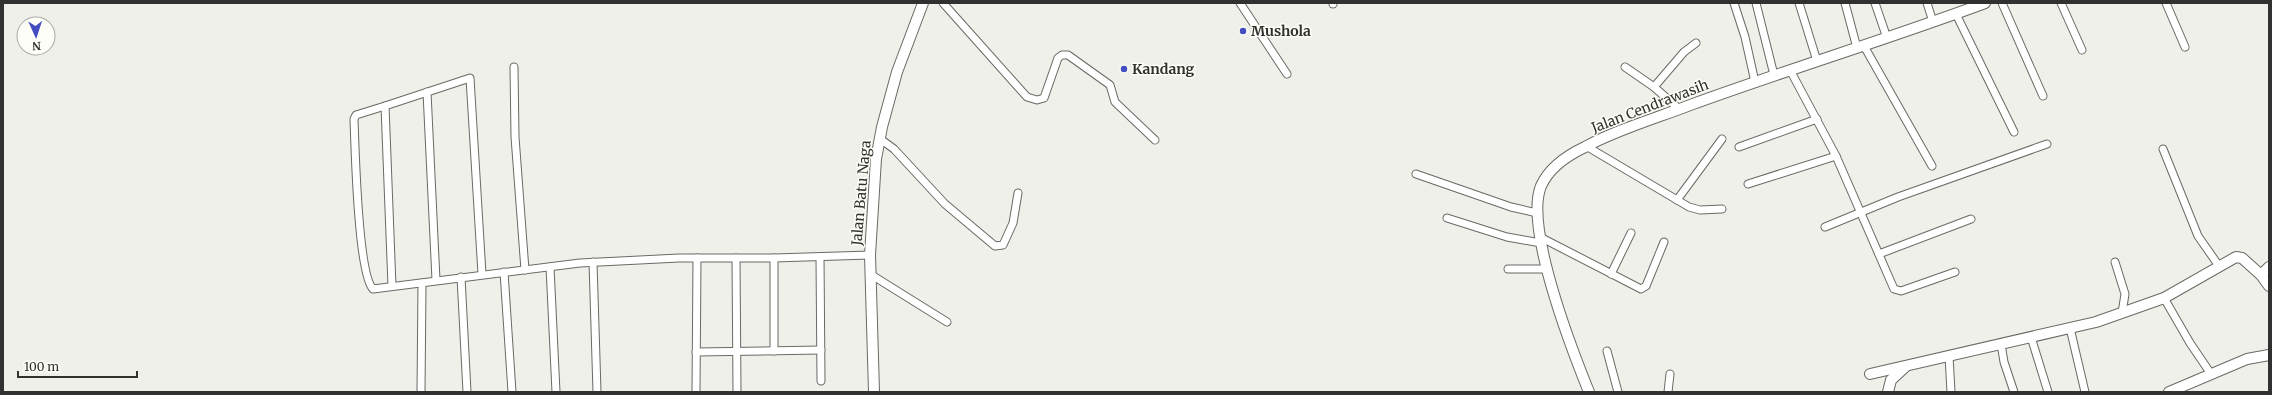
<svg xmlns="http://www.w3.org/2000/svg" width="2272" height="395" viewBox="0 0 2272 395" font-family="Merriweather,serif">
  <rect width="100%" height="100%" fill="#eff0e9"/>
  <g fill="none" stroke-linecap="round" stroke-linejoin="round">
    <g stroke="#696a64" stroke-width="9">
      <g id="street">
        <path d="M943,3L1027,97L1037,100L1044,98L1058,58L1062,55H1068L1110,85L1115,102L1155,140"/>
        <path d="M1240,3L1287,74"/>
        <path d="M1333,3V4"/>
        <path d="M1734,3L1745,37L1755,82"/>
        <path d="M1756,3L1774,75"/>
        <path d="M1799,3L1817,61"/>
        <path d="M1845,3L1857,48"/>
        <path d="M1875,3L1887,38"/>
        <path d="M1927,3L1933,22"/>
        <path d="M2002,3L2043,96"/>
        <path d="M2061,3L2082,50"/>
        <path d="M2166,3L2185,47"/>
        <path d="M1956,14L2014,132"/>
        <path d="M1864,46L1932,166"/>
        <path d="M514,67L515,137L525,270"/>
        <path d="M1625,67L1654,87L1679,109"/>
        <path d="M1790,70L1836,156L1894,289L1901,291L1955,272"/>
        <path d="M1654,87L1684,52L1696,43"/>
        <path d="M427,92L436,280"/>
        <path d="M385,106L356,115L354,119C355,147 358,274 373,289L580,263L679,258H774L870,255"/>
        <path d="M879,138L894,149L945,204L995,246L1003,245L1013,223L1018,193"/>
        <path d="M1586,146L1689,207L1700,210L1722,209"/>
        <path d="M1739,147L1817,119"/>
        <path d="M2163,149L2198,236L2219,266"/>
        <path d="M1416,174L1511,207L1537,213"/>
        <path d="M1748,184L1836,156"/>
        <path d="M1677,200L1722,139"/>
        <path d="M1447,218L1507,237L1541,243"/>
        <path d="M1825,227L1898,197L2047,144"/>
        <path d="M1540,237L1641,289L1646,286L1664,242"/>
        <path d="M1879,254L1971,219"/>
        <path d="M820,257L821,381"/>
        <path d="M736,258L737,392"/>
        <path d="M774,258V351"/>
        <path d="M593,262L597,392"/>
        <path d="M2115,262L2125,294L2122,313"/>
        <path d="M550,267L556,392"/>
        <path d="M1508,269H1548"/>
        <path d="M504,272L512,392"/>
        <path d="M870,274L947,322"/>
        <path d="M1611,274L1631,233"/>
        <path d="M461,277L467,392"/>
        <path d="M392,286L385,106L470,78L482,274"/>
        <path d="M2164,298L2190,343L2211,374"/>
        <path d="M2070,328L2085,392"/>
        <path d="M2031,337L2048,392"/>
        <path d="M2001,344L2004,362L2014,392"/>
        <path d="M1607,351L1618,392"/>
        <path d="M696,352L821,350"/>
        <path d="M1949,356L1951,392"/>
        <path d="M421,392L422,283"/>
        <path d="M696,392L697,258"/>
        <path d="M1668,392L1670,374"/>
      </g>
    </g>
    <g stroke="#696a64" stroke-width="12">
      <g id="secondary">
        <path d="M2269,267L2261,275L2269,286"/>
        <path d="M1870,374L2096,322L2164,298L2236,257L2242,258L2261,275"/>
        <path d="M874,392L870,255L876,159L882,127L897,72L923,3"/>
        <path d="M1589,392C1572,350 1524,227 1541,186C1549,168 1568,155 1585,147C1618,129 1657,118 1693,104C1789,69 1888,39 1985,3"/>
        <path d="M1888,392L1891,380L1905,367"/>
        <path d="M2169,392L2247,359L2269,355"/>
      </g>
    </g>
    <use href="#street" stroke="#fff" stroke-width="7"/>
    <use href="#secondary" stroke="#fff" stroke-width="10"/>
  </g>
  <g fill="#444cc1" stroke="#fcfef7" stroke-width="1.5">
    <circle cx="1243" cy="31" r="4"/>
    <circle cx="1124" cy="69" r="4"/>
  </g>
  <g text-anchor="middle" stroke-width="3" stroke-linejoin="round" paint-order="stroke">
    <g font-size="14" font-weight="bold" fill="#31322f" stroke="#fcfef7" text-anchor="start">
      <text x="1251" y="36">Mushola</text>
      <text x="1132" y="74">Kandang</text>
    </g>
    <g font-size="14" fill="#31322f" stroke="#fcfef7">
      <text transform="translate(1650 106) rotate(-21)" y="5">Jalan Cendrawasih</text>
      <text transform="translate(861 193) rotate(-85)" y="5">Jalan Batu Naga</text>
    </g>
  </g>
  <rect width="2272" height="395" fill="none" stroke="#31322f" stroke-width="8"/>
  <g transform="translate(36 36) rotate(177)"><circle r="19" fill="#fcfef7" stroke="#abaca7"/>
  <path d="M0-3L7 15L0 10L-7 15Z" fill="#444cc1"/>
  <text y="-6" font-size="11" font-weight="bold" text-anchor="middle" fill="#31322f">N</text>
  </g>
  <path d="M18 371v6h119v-6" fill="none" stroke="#31322f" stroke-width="2"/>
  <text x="24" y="371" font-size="12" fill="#31322f" stroke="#fcfef7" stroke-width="3" paint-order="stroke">100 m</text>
</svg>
